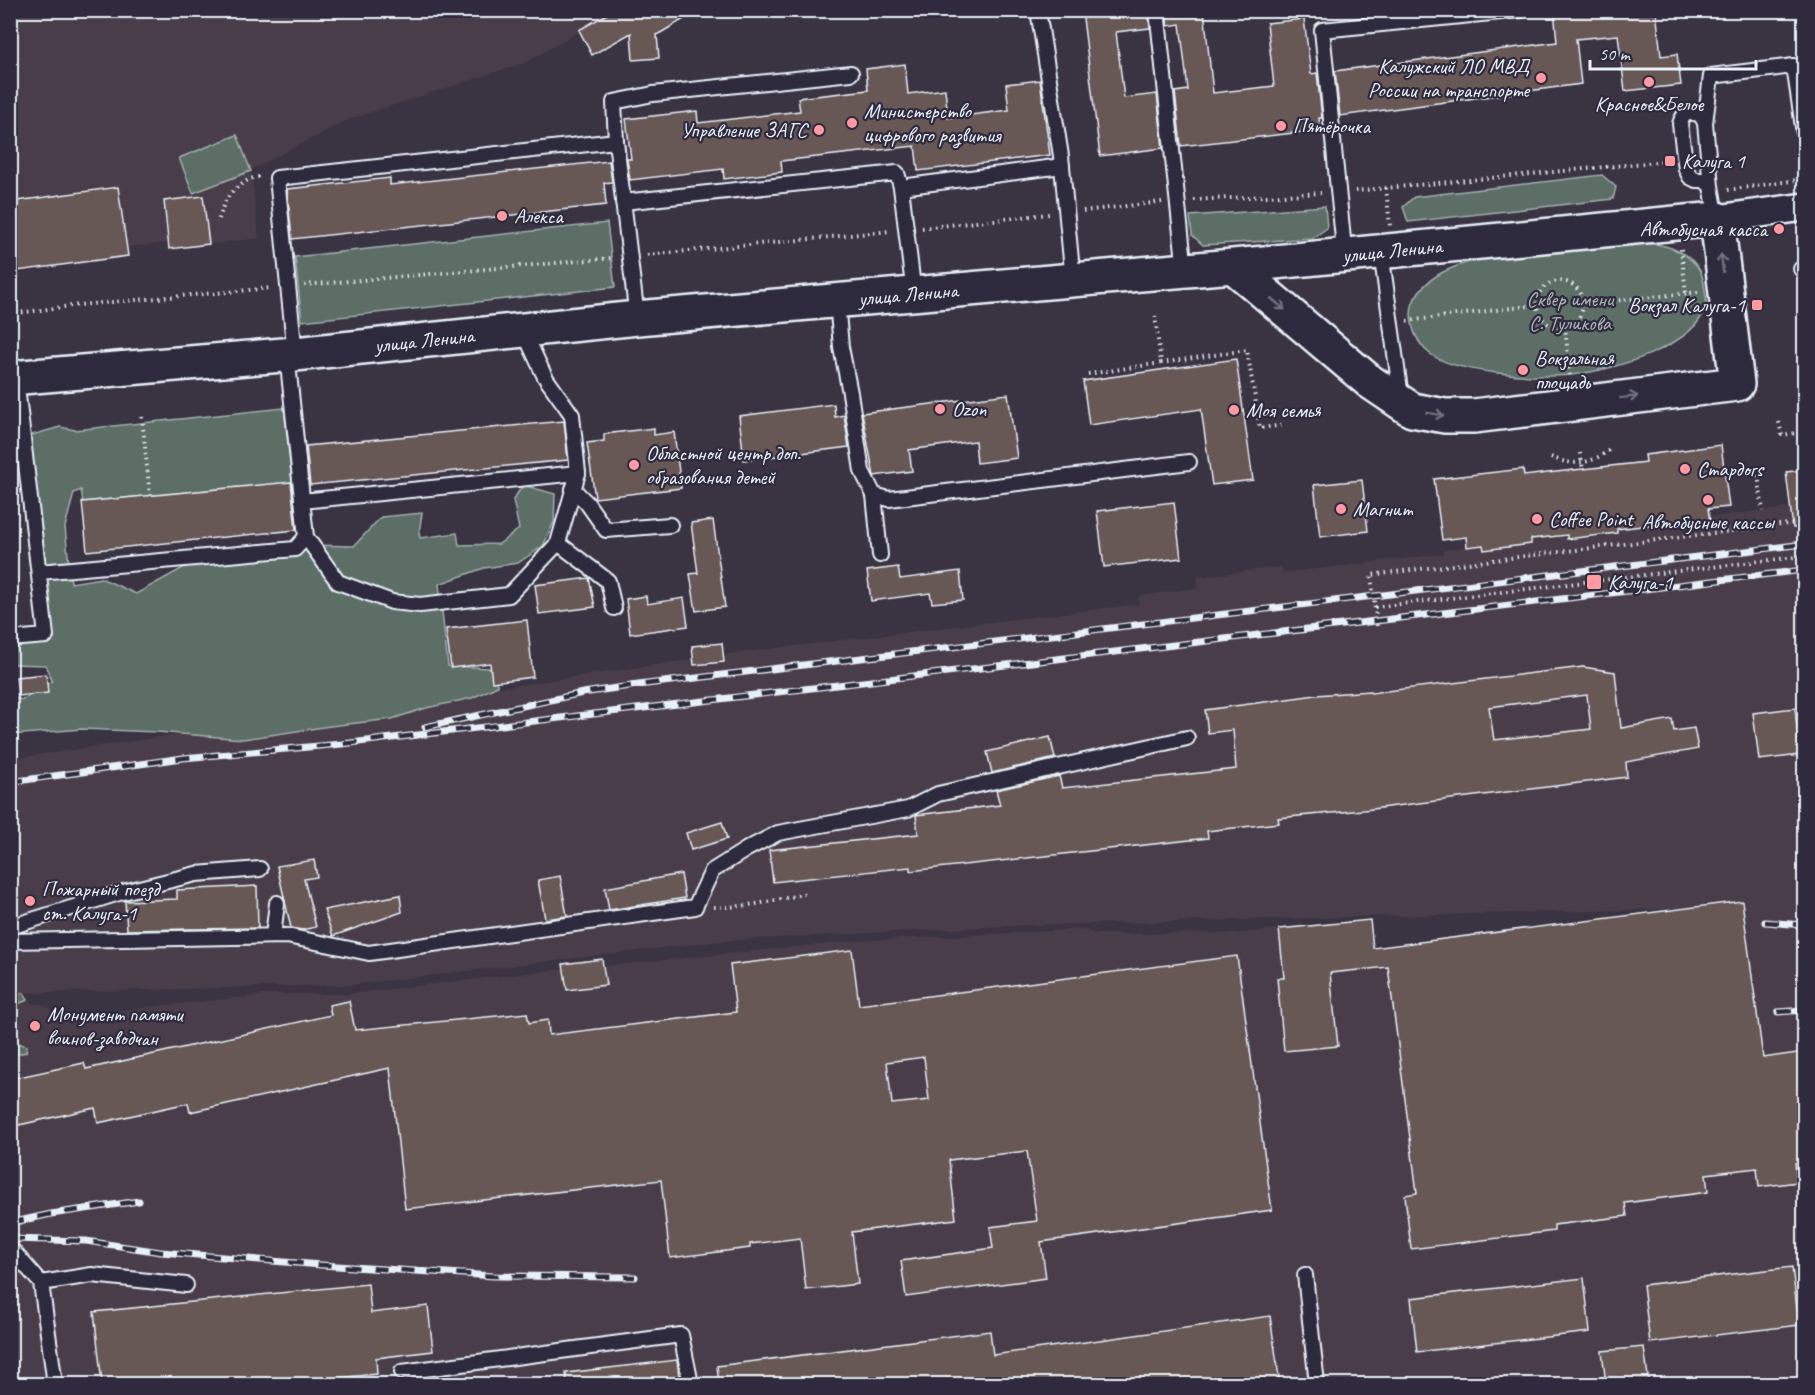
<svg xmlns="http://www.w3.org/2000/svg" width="1815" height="1395" viewBox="0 0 1815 1395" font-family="Caveat,sans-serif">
  <rect width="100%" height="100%" fill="#3a3342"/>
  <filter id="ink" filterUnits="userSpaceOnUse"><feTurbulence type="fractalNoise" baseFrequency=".0167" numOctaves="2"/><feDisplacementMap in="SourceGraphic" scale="12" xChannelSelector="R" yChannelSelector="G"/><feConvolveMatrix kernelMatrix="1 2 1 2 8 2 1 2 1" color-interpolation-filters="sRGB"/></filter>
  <g filter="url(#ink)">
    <g fill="#483e48" fill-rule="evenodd">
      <path d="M10,11H614L527,62L347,120L251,170L259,238L170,249L168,243L127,247L128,256L11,272Z"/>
      <path d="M1804,506V1384H11L10,759L744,652L1139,604L1138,596L1198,588L1197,577L1282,567L1283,573L1443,554V550L1483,545L1484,550L1531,544V539L1567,535V538L1617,533V529L1650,525L1651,528L1710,520L1709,517ZM1673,909L1373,948L1370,920L1241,933L1095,934L1085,929L857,941L604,966L602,959L563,964V969L347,994H273L56,1017L50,1008L41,1004H33L28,1000L24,993L349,985L721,941L1004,926Z"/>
    </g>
    <g fill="#5c6e66" stroke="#a2b0af" stroke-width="1.5">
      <path d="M237,135L251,171L193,193L179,158Z"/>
      <path d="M1602,175L1616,187L1613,199L1408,222L1403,207L1414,197Z"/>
      <path d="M1325,206L1327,228L1313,238L1203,245L1192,235L1190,216Z"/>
      <path d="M607,223L615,287L302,321L295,257Z"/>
      <path d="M1645,243C1665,244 1684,250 1697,266C1703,274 1704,282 1705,292C1706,296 1707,301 1706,305C1697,348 1608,371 1571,375C1538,378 1455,374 1429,353C1417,343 1411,328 1411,313C1412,291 1434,275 1452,268C1478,257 1504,256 1532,253C1570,249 1607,245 1645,243Z"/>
      <path d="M284,408L292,482L83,502L81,490L74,493L65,527L71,583L101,578L136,594L185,567L251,552L308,545L354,546L381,517L422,513L419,533L420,538L457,533L459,545L499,544L519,529L513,500L523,485L555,494L554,522L543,546L518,563L484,568L439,584L448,666L489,668L498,686L472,698L426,708L392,719L330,726L243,739L157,732L82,729L11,735L10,697L23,700L52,681L46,665L11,664V644L41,643L48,609L26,462L32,435L60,427L75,430Z"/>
      <path d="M10,993H24L28,1000L11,1007Z"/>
      <path d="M18,1043L27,1046L26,1052L11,1055V1044Z"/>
    </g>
    <g fill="#675855" stroke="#e8f1f8" stroke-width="1.5" fill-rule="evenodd">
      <path d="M614,10H699L657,35L659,58L633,60L631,33L592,55L579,30Z"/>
      <path d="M1082,10H1148L1150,28L1116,32L1124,98L1157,94L1163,148L1100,156Z"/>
      <path d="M1166,10H1204L1213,93L1274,86L1267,23L1304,19L1311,74L1317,73L1322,118H1319L1320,130L1181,146L1175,92L1188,90L1180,24L1168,26Z"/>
      <path d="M1554,10H1656L1661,56L1677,54L1681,85L1625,91L1618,35L1576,39L1581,84L1340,116L1335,71L1557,42Z"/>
      <path d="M905,64L908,94L945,89L948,118L1009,110L1006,84L1040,80L1050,155L918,171L915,146L781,161L782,172L724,179L723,169L630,180L627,159H631L626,119L697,111L698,123L800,111L798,98L868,90L866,69Z"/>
      <path d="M609,161L612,182L604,183L606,205L292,239L287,189L390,178V185Z"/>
      <path d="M118,187L128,256L10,272V202Z"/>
      <path d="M203,196L209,244L169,249L164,201Z"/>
      <path d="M1236,359L1253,480L1212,485L1201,409L1089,425L1083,381Z"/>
      <path d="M1008,394L1017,458L977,463L975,441L909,450L912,471L874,476L862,413Z"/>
      <path d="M834,404L835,417L844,415L849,447L744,460L739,416Z"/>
      <path d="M564,421L568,460L310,485L306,446Z"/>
      <path d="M654,428V435L674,432L681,488L595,498L587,443L604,441V434Z"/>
      <path d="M1721,445L1729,507L1708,509L1710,521L1651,528L1650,525L1617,529V533L1567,539V535L1531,539V544L1484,550L1483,545L1467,547L1466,537L1442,540L1434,479L1523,469L1524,476L1556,472L1646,462L1645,455Z"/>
      <path d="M1804,470V527L1793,528L1786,472Z"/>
      <path d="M1362,480L1368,531L1320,537L1314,485Z"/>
      <path d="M291,482L296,530L87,551L82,502Z"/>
      <path d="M1174,502L1181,558L1104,567L1097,511Z"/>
      <path d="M713,520L725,607L696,611L690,574L698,573L691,523Z"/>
      <path d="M898,567L900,579L960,571L963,600L932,603L930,593L871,601L867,571Z"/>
      <path d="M589,578L595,607L539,614L535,585Z"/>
      <path d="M646,596L647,604L684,598L688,626L630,634L626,599Z"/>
      <path d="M527,620L533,677L492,682L490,663L451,668L446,629Z"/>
      <path d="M722,643L724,662L694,665L692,646Z"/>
      <path d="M1583,667L1615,672L1621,728L1672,719L1674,731L1694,728L1698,749L1626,762L1627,777L1364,810L1278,818L1279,823L1207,831L1208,838L910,871V867L773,882L769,850L918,834L916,815L1000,805L996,790L1059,776L1062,788L1236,769L1233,730L1208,733L1205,710L1316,695L1371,691V693ZM1587,695L1591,729L1494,740L1489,707Z"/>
      <path d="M46,674L48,693L18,696L16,677Z"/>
      <path d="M1795,708L1800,755L1759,760L1753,713Z"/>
      <path d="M1050,737L1055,758L992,773L987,752Z"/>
      <path d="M722,822L727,839L691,850L686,833Z"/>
      <path d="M314,860L317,877L304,879L316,927L302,930L291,928L277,866Z"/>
      <path d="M681,874L685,898L609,910L605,888Z"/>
      <path d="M560,876L567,916L545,919L538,880Z"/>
      <path d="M257,886L258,928L127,930L125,901L177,899V890Z"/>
      <path d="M400,895L402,912L333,936L324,910Z"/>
      <path d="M1742,901L1763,1058L1804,1052V1161L1795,1163L1797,1182L1759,1187L1757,1168L1706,1174L1708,1192L1625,1203L1627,1216L1554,1225V1231L1411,1249L1405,1195L1417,1193L1388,967L1330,973L1338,1046L1284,1051L1277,978H1284L1279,929L1370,920L1373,948Z"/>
      <path d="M852,950L859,1005L1237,956L1272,1210L1041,1242L1046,1278L906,1297L901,1261L993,1248L990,1227L1037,1221L1027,1151L949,1160L956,1219L852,1232L858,1284L806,1290L800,1238L750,1244V1248L670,1258L661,1180L405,1209L390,1068L190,1112L188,1103L98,1123L95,1108L10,1127V1079L84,1063L86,1069L331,1015L329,1005L349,1001L355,1030L527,1013L529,1023L548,1020L549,1035L736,1012L730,965ZM924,1057L929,1100L892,1104L887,1062Z"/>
      <path d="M602,959L606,985L567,990L563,964Z"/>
      <path d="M1792,1267L1799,1325L1650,1343L1643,1285Z"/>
      <path d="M1584,1278L1590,1332L1417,1352L1411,1298Z"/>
      <path d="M368,1284L371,1313L428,1306L433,1351L376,1358L377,1374L277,1384H102L94,1312Z"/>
      <path d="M1270,1316L1280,1384H1019L1018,1379L973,1384H719L717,1366L990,1331L993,1355Z"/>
      <path d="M1644,1347L1649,1384H1606L1602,1351Z"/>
      <path d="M677,1360L680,1384H567L566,1373Z"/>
    </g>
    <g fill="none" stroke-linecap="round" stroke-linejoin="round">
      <g stroke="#e8f1f8" stroke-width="18">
        <g id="service">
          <path d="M1038,10L1061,156L1073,281"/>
          <path d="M1157,10L1185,271"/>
          <path d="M1705,123L1711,76L1794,66L1804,134"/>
          <path d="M616,141L614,102L653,94L851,73"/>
          <path d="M1711,186L1704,180H1696L1690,177L1686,169L1680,124C1683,112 1690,111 1701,115L1705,123L1711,186L1717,219"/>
          <path d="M901,187L1062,166"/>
          <path d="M623,202L897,173L901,187L914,295"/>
          <path d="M1381,252L1401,397"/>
          <path d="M1346,255L1343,239L1322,30L1521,10"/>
          <path d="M1801,269L1804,268"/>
          <path d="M837,301L841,347L850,393L862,471L874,495L889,499L1189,462"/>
          <path d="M523,330L545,377L572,415L578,473"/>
          <path d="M287,354L306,537L338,582L392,602L420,605L509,595L558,543L578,473L302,501"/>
          <path d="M295,354L277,178L616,141L637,318"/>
          <path d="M573,489L587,503L606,530L670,525"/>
          <path d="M874,495L880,555"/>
          <path d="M558,543L608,581L614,608"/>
          <path d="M39,572L295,549L306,537"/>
          <path d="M10,639L46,636L16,378"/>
          <path d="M10,927L119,893L196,874L260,869"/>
          <path d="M273,936L277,903"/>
          <path d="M10,941L287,936L369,953L695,907L712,871L747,849L778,833L908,809L938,794L1187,738"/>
          <path d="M10,1248L41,1283L55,1384"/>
          <path d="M1305,1275L1317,1384"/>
          <path d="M41,1283L92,1275L186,1285"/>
          <path d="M402,1372L681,1335L691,1384"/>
        </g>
      </g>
      <g stroke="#e8f1f8" stroke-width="32">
        <path id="minor" d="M1717,219L1804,207"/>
      </g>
      <g stroke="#e8f1f8" stroke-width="38">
        <g id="secondary">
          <path id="s1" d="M10,378L295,354L637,318L1233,266L1717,219L1737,384L1474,416H1445L1412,410L1369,381L1233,266"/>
        </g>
      </g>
      <g stroke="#e8f1f8" stroke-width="4" stroke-dasharray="1.5 4.5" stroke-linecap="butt">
        <path d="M1386,188L1390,226"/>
        <path d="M1728,190L1804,179"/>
        <path d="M1355,191L1667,161"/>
        <path d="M1194,200L1321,193"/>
        <path d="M1083,211L1162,202"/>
        <path d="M219,219C221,213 223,205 226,200C233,190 248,176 261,177"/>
        <path d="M922,228L1049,214"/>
        <path d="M1681,249L1686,293"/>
        <path d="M647,255L891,231"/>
        <circle cx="1560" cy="304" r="23"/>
        <path d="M304,285L613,258"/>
        <path d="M1583,304L1699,292"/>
        <path d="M10,314L79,305L272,288"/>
        <path d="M1407,321L1537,305"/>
        <path d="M1565,326L1570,375"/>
        <path d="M1161,363L1247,350L1260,428L1285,425"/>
        <path d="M1088,374L1161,363L1155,316"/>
        <path d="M142,417L150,496"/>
        <path d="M1779,422L1782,435L1804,432"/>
        <path d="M1580,453L1583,469"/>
        <path d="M1551,457C1572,466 1590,465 1609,450"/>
        <path d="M1758,475L1763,511"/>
        <path d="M1375,607L1804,556"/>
        <path d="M1377,626L1371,575L1804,522"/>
        <path d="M714,907C746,908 777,900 807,893"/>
      </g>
      <use href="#service" stroke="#2f2a3d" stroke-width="14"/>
      <use href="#minor" stroke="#2f2a3d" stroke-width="27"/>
      <use href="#secondary" stroke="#2f2a3d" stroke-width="33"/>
      <g stroke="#e8f1f8" stroke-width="7">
        <g id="rail">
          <path d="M425,727L583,693L630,686L1804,544"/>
          <path d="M10,782L183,758L342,744L1804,570"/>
          <path d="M1765,922L1804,925"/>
          <path d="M1778,1012L1804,1010"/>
          <path d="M10,1223L51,1214L139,1201"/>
          <path d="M10,1239L86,1241L161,1252L321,1265L494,1276L635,1277"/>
        </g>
      </g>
      <use href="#rail" stroke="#2f2a3d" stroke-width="4.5" stroke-dasharray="14" stroke-linecap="butt"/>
    </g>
    <defs><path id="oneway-shaft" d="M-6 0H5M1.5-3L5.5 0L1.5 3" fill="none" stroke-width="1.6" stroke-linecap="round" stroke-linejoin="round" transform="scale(1.5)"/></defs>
    <g stroke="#70707e">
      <use href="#oneway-shaft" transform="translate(1722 263) rotate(-97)"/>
      <use href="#oneway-shaft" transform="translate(1278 304) rotate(40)"/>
      <use href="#oneway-shaft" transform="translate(1629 397) rotate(-7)"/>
      <use href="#oneway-shaft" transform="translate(1435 414) rotate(9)"/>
    </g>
  </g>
  <g fill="#ff9aa2" stroke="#2f2a3d" stroke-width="2">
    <circle cx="1541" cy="78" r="6"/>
    <circle cx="1649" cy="82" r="6"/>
    <circle cx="852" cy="123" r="6"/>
    <circle cx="1281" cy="126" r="6"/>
    <circle cx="819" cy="130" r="6"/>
    <rect x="1664" y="155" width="12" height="12" rx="3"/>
    <circle cx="502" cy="216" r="6"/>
    <circle cx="1779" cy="229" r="6"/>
    <rect x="1751" y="299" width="12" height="12" rx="3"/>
    <circle cx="1523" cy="370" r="6"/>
    <circle cx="940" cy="409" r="6"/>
    <circle cx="1234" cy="410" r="6"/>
    <circle cx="634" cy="465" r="6"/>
    <circle cx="1685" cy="469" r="6"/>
    <circle cx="1708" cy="500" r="6"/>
    <circle cx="1341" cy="509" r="6"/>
    <circle cx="1537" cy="519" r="6"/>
    <rect x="1586" y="574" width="16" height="16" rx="3"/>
    <circle cx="30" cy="901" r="6"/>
    <circle cx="35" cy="1026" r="6"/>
  </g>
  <g text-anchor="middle" stroke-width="4.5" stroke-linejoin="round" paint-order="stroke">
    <g font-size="21" fill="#e8f1f8" stroke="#2f2a3d" text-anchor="start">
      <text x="1529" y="73" text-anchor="end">Калужский ЛО МВД<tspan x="1529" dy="24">России на транспорте</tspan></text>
      <text x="1649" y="111" text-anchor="middle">Красное&amp;Белое</text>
      <text x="864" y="118">Министерство<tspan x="864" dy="24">цифрового развития</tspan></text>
      <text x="1293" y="133">Пятёрочка</text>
      <text x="807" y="137" text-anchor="end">Управление ЗАГС</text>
      <text x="1682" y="168">Калуга 1</text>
      <text x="514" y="223">Алекса</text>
      <text x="1767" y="236" text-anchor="end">Автобусная касса</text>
      <text x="1745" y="312" text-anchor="end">Вокзал Калуга-1</text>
      <text x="1535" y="365">Вокзальная<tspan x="1535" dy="24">площадь</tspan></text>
      <text x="952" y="416">Ozon</text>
      <text x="1246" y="417">Моя семья</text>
      <text x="646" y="460">Областной центр доп.<tspan x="646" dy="24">образования детей</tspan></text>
      <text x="1697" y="476">Стардогs</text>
      <text x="1353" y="516">Магнит</text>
      <text x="1549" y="526">Coffee Point</text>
      <text x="1708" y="529" text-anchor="middle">Автобусные кассы</text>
      <text x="1608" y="589">Калуга-1</text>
      <text x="42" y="896">Пожарный поезд<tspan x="42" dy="24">ст. Калуга-1</tspan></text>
      <text x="47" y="1021">Монумент памяти<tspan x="47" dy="24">воинов-заводчан</tspan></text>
    </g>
    <g font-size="21" fill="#e8f1f8" stroke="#2f2a3d">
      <text dy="7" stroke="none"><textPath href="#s1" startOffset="1388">улица Ленина</textPath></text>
      <text dy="7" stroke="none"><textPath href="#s1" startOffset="902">улица Ленина</textPath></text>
      <text dy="7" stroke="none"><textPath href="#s1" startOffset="416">улица Ленина</textPath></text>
    </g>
    <g font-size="21" fill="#a9b6b6" stroke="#2f2a3d">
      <text x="1570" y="306">Сквер имени<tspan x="1570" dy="24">С. Туликова</tspan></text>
    </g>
  </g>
  <rect width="1815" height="1395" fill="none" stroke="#2f2a3d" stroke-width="36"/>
  <rect x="18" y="18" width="1779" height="1359" fill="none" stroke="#e8f1f8" stroke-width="2" filter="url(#ink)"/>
  <path d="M1590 60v9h166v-9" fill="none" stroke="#e8f1f8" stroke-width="3"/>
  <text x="1599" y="60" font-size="18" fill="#e8f1f8" stroke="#2f2a3d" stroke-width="4.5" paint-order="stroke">50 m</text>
</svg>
